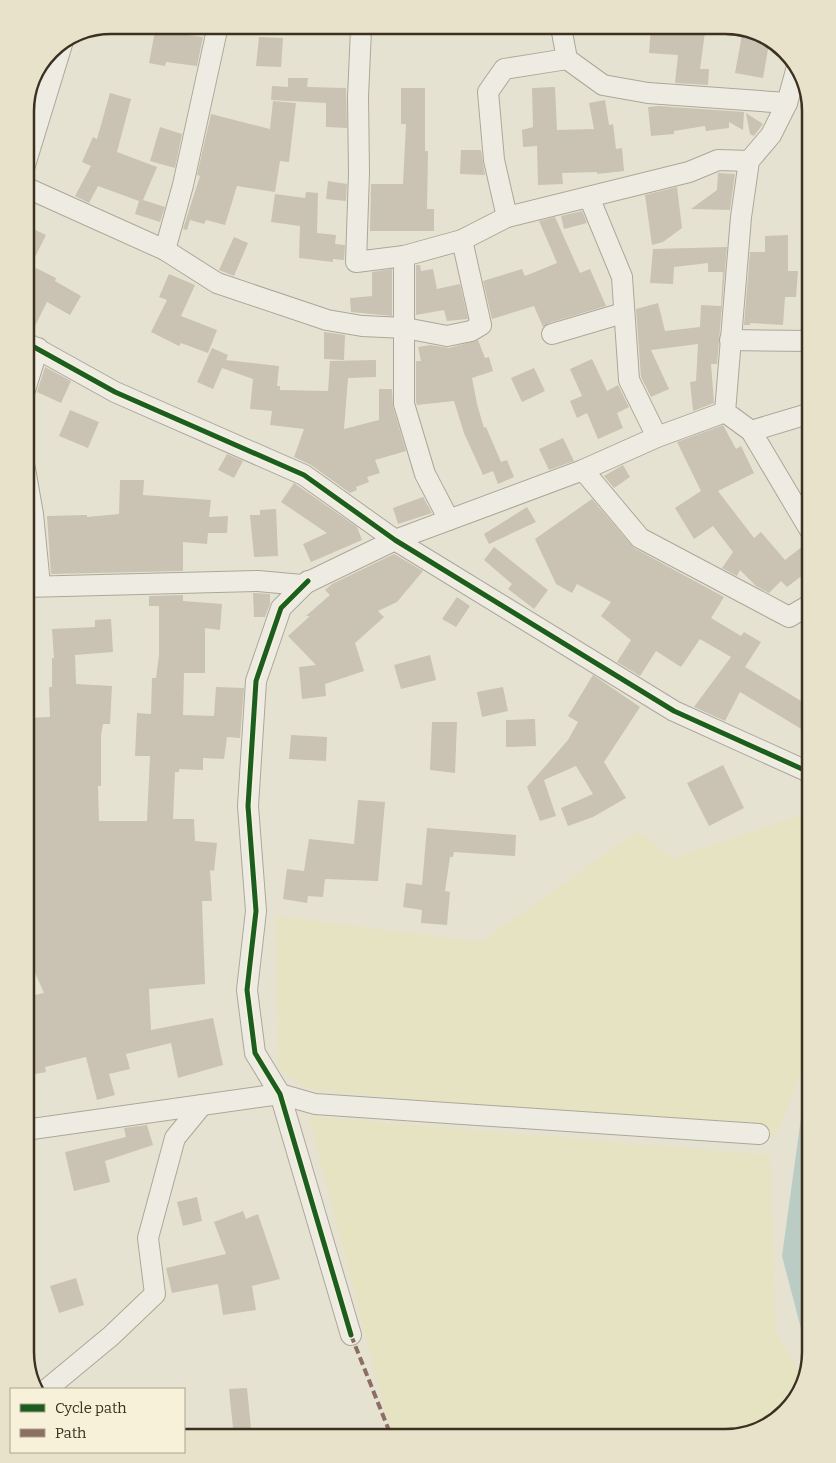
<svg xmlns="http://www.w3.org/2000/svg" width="836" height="1463" viewBox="0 0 836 1463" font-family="Bitter,serif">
  <rect width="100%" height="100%" fill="#e6e2d1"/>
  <g fill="#e5e3c2">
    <path d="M804,814L811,820V1048L776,1135L308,1089L279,1070L275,916L481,942L638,831L673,858Z"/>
    <path d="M309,1116L770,1155L776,1334L804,1375L797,1400L763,1429L725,1438H392Z"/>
  </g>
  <path fill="#bbccc4" d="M811,1086V1353L809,1359L782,1256L804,1096Z"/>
  <g fill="#cac2b2">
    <path d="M706,25L700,69H709L708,85L675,83L678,55L649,53L651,28L679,30V26Z"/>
    <path d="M743,29L770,38L763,78L735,73Z"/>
    <path d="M155,31L203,37L197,66L166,62L165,66L149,63Z"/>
    <path d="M259,37L283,38L281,67L256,66Z"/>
    <path d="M288,78H308L307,87L346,88L347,128L326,127V103L271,100L272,86L288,87Z"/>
    <path d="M555,87L557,130L594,129L589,103L605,100L609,125L613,124L616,149L622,148L624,171L597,174V172L562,173L563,184L538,185L537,146L523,147L522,130L533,127L532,88Z"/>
    <path d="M401,88H425V151H428L427,209H434V231H370L371,184H403L406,124H401Z"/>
    <path d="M110,93L131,99L117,152L157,167L143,200L165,207L160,222L135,214L139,201L98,186L89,203L75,196L91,166L82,162L93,137L97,139Z"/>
    <path d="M273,101L296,103L289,162L280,161L275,192L237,186L225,225L206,220L204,224L190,220L187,230L183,229L200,176L197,175L211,114L270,129Z"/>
    <path d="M658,106L744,112L743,130L729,122V128L706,131L705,126L674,131V134L651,136L648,107Z"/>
    <path d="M746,113L763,124L754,136L750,134Z"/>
    <path d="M160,127L182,134L175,168L150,161Z"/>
    <path d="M461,150H481L485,175L460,174Z"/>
    <path d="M718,173L735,174L730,210L691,209L717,190Z"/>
    <path d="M328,181L347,184L346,201L326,199Z"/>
    <path d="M677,187L682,228L663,242L652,245L645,195Z"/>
    <path d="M306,192L318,193L317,233L336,235L335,244L345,245L344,260L333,259V262L299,258L300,226L271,222L275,194L305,198Z"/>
    <path d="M582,211L587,223L564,229L561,216Z"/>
    <path d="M555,217L580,273L590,269L606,306L549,323L543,327L534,306L492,319L483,281L522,269L525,276L557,263L539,221Z"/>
    <path d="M25,225L46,235L25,277Z"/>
    <path d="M788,235V271H798L796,297H785L783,325L750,323V325H744L750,252H765V236Z"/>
    <path d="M234,237L248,243L234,276L219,270Z"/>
    <path d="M727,247L717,364H711L714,403L693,411L690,382L696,381L698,344L651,350L669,389L651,397L641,377L636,309L658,303L665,331L700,327L701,305L721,306L723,272H708V263L674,267L673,284L650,283L653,249Z"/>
    <path d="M416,265H420L421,271L433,269L437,289L460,284L468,319L447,321L444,310L416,315Z"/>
    <path d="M36,268L56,278L55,281L81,296L70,315L47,302L32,332L25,330V290Z"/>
    <path d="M392,269V316L351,312L350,298L372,296V272Z"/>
    <path d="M169,274L195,285L181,316L217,330L208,353L181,343L179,346L151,332L167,300L159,297Z"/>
    <path d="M324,332L345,335L344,360L324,359Z"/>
    <path d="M478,340L485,358L489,357L493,371L472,378L477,404L484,428L486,427L501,462L507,460L514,477L498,484L493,471L483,475L464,433L454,401L417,405L416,402V361H421L418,347L430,345L449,348Z"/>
    <path d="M212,348L228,355L226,360L279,366L277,386H280V390L328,391L330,361L376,360V377L348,378L344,429L379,420V389H392L393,407L406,451L375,460L380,473L367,477L369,482L356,487L357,490L350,493L311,465L294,457L304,429L270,425L272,411L250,409L253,379L222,368L213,389L197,382Z"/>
    <path d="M592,359L607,391L618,385L629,407L617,413L623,428L598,439L587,413L577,418L570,401L582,396L570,369Z"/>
    <path d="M45,367L71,381L61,403L37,392Z"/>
    <path d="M534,368L545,391L522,402L511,378Z"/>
    <path d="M70,410L99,422L88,448L59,436Z"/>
    <path d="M723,425L736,449L741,446L754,473L718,491L754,538L761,532L785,560L803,546L811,556V569L787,587L781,581L769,593L756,586L740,570L737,576L722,568L733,552L713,526L694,539L675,508L701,491L677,442Z"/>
    <path d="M563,438L574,461L549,470L539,449Z"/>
    <path d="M227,454L243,461L234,478L218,470Z"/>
    <path d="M623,465L630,477L614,488L604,476Z"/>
    <path d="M120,480H144L143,495L211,500L209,517L228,516L227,533H208L207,544L183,542V571L51,574L47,516L87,515V517L119,514Z"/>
    <path d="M294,483L357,527L362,540L311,562L303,544L327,533L281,502Z"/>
    <path d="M423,497L432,513L398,524L393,508Z"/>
    <path d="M592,499L634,548L724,597L711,618L741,636L744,632L761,642L745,667L811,707V716L803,730L740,692L725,721L694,707L731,657L700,639L681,667L656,651L640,676L617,662L631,640L601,616L611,602L577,584L572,593L556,584L535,539Z"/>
    <path d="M527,507L536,522L489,544L484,534Z"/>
    <path d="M276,509L278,556L254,557L250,515H260V510Z"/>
    <path d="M494,547L548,590L534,609L508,589L512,584L484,560Z"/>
    <path d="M394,554L423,571L397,602L378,611L384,617L355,643L364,671L325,684L326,696L302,699L299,667L316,665L288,636L310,616H306L330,595L325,590L332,584Z"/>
    <path d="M253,593L270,594V604L265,617H254Z"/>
    <path d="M183,595V601L222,604L220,630L205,628V673H184L183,715L214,716L216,687L244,688L240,738L227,737L224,759L203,758V770L179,769V772H175L173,819H194L195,841L217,843L214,871L210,870L212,901H202L205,984L149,989L151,1030L213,1018L223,1065L178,1078L171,1043L126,1054L130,1069L109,1074L115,1095L97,1100L86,1057L45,1067L46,1072L25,1076V997L44,993L25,950V718L50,717L49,687H52V658H54L52,629L95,627V620L111,619L113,652L75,655L76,684L112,686L110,724H103L101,736V786H98L99,821H147L150,756H135L137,713L151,714L152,678H156L159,655V606H149V596Z"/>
    <path d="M457,597L470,606L456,627L442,619Z"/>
    <path d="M430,655L436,680L401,689L394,665Z"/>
    <path d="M593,675L640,707L604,762L626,798L593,817L568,826L561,808L593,794L576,766L544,780L556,816L540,821L527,787L568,740L578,722L568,716Z"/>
    <path d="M503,687L508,711L482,717L477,692Z"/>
    <path d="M535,719L536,746L506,747V720Z"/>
    <path d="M432,722H457L455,773L430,770Z"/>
    <path d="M291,735L327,737L326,761L289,759Z"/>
    <path d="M723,765L744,808L709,826L687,783Z"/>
    <path d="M358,800L385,802L378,881L325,879L323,897L308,896L307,903L283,899L287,869L304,871L309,839L354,844Z"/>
    <path d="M427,828L516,835L515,856L454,852L453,857H450L445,891L450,892L447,925L421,923L422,910L403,907L406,883L422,885Z"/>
    <path d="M147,1125L153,1145L105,1161L110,1182L74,1191L65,1152L126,1137L124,1128Z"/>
    <path d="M197,1197L202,1221L183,1226L177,1202Z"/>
    <path d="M243,1211L246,1219L258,1214L280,1279L252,1286L256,1310L223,1315L218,1284L172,1293L166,1268L226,1254L214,1222Z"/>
    <path d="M76,1278L84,1305L59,1313L50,1286Z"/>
    <path d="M247,1388L252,1438H234L229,1389Z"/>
  </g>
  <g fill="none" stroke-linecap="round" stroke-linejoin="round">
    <g stroke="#aca799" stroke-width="22">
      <g id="street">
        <path d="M561,27L567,59L603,85L648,93L787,103"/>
        <path d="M361,29L358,97L359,173L356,262L404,256L462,240L507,217L689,172L718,160L749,161"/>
        <path d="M797,67L787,103L771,135L749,161L741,217L725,412L751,431L811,532"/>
        <path d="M25,165L63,41"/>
        <path d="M25,187L165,250L217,283L327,320L362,326L405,328L447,336L471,331L481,325L462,240"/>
        <path d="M589,197L622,277L629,380L657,437"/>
        <path d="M507,217L494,160L488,92L504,69L567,59"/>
        <path d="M165,250L183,185L217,30"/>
        <path d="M404,256V404L425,474L449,520"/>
        <path d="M552,334L623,313"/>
        <path d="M730,340L811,341"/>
        <path d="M25,342L115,392L304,475L395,540L674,711L811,773"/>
        <path d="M25,390L38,348"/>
        <path d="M751,431L811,413"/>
        <path d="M25,469L33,514L40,585"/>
        <path d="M583,470L640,538L789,617L811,604"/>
        <path d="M308,581L281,608L256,681L248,806L256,911L247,990L255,1053L280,1094L351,1335"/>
        <path d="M25,587L258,581L302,585L395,540L583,470L657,437L725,412"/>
        <path d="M25,1130L280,1094L315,1104L759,1134"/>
        <path d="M47,1389L111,1336L155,1294L148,1238L175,1138L202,1105"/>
      </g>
    </g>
    <use href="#street" stroke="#eeece2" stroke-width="20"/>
    <path stroke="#8d6e63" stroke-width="4" stroke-dasharray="8 4" stroke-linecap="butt" d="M351,1335L392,1438"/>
    <g stroke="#f6f1d8" stroke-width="8">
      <g id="cycleway">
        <path d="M25,342L115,392L304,475L395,540L674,711L811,773"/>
        <path d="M308,581L281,608L256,681L248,806L256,911L247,990L255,1053L280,1094L351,1335"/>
      </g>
    </g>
    <use href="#cycleway" stroke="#1b5e20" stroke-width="5"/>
  </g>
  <path d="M0 0H836V1463H0ZM111 34H725A77 77 0 0 1 802 111V1352A77 77 0 0 1 725 1429H111A77 77 0 0 1 34 1352V111A77 77 0 0 1 111 34Z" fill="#e7e2c9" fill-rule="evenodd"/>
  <path fill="none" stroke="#3c3120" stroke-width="2.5" d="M111 34H725A77 77 0 0 1 802 111V1352A77 77 0 0 1 725 1429H111A77 77 0 0 1 34 1352V111A77 77 0 0 1 111 34Z"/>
  <rect x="10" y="1388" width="175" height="65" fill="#f6f1d8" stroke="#aca48e"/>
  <rect x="20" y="1404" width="25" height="8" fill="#1b5e20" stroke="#aca48e"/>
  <text x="55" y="1413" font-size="15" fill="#3c3120">Cycle path</text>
  <rect x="20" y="1429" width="25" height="8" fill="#8d6e63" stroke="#aca48e"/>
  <text x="55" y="1438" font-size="15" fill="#3c3120">Path</text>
</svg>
